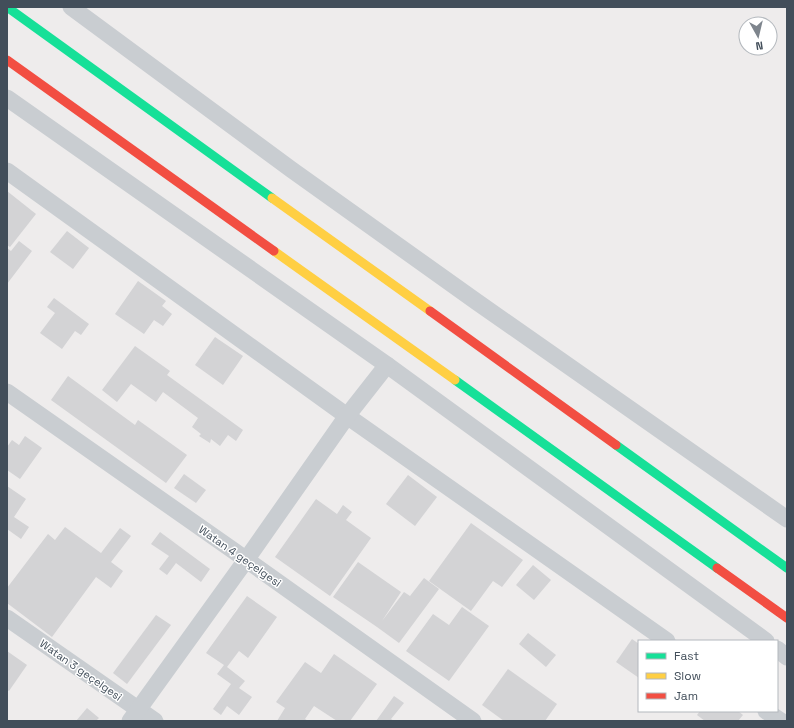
<svg xmlns="http://www.w3.org/2000/svg" width="794" height="728" viewBox="0 0 794 728" font-family="'Space Grotesk',sans-serif">
  <rect width="100%" height="100%" fill="#eeecec"/>
  <g fill="#d3d3d5">
    <path d="M7,191L36,214L10,247L7,245Z"/>
    <path d="M67,231L89,248L73,269L50,252Z"/>
    <path d="M19,241L32,251L7,284V248L11,251Z"/>
    <path d="M138,281L166,301L162,306L172,314L163,326L154,320L144,334L115,314Z"/>
    <path d="M54,298L89,324L81,335L75,331L62,349L40,333L55,313L47,307Z"/>
    <path d="M215,337L243,356L223,385L195,365Z"/>
    <path d="M135,346L170,371L167,375L243,430L236,441L228,435L220,446L211,439L210,443L199,436L201,434L192,427L198,418L163,392L156,402L131,384L117,402L102,390Z"/>
    <path d="M68,376L135,425L138,420L187,455L166,483L51,400Z"/>
    <path d="M25,436L42,448L20,479L7,470V447L12,440L19,445Z"/>
    <path d="M184,474L206,490L196,503L174,488Z"/>
    <path d="M408,475L437,497L415,526L386,504Z"/>
    <path d="M7,486L26,499L14,517L29,527L21,539L7,529Z"/>
    <path d="M316,499L337,514L343,505L352,512L346,520L371,538L330,596L275,557Z"/>
    <path d="M471,523L523,560L502,587L493,581L471,611L429,581Z"/>
    <path d="M65,527L101,553L120,528L131,536L111,562L123,571L111,588L96,577L52,637L7,603V588L48,534L55,540Z"/>
    <path d="M160,532L210,569L201,582L176,563L167,575L159,569L169,556L151,544Z"/>
    <path d="M358,562L401,592L382,621L404,592L410,596L424,578L439,589L399,643L377,627L333,597Z"/>
    <path d="M533,565L551,580L534,600L516,585Z"/>
    <path d="M247,596L277,617L248,658L239,651L227,667L245,681L239,688L252,697L239,715L227,706L221,715L213,709L231,684L217,674L224,665L206,653Z"/>
    <path d="M462,607L489,626L449,681L406,651L433,614L449,625Z"/>
    <path d="M156,615L171,625L127,684L113,673Z"/>
    <path d="M528,633L556,655L546,667L519,644Z"/>
    <path d="M632,639L639,644V678L616,662Z"/>
    <path d="M7,651L27,665L9,691L7,690Z"/>
    <path d="M334,654L377,684L350,721H337L314,706L305,719L308,721H277L285,708L276,702L305,662L321,673Z"/>
    <path d="M508,669L557,704L545,721H504L482,705Z"/>
    <path d="M394,696L404,703L391,719L394,721H376Z"/>
    <path d="M87,708L99,718L96,721H76Z"/>
    <path d="M700,711H738L743,715L738,721H705L697,715Z"/>
  </g>
  <g fill="none" stroke-linecap="round" stroke-linejoin="round">
    <g stroke="#c9cdd1" stroke-width="17">
      <path d="M71,7L292,170L477,302L787,519"/>
      <path d="M7,98L387,365L766,641"/>
      <path d="M7,171L347,416L667,641"/>
      <path d="M7,392L234,551L473,721"/>
      <path d="M7,618L155,721"/>
      <path d="M777,649L787,657"/>
      <path d="M766,711L781,721"/>
      <path d="M130,721L246,560L347,416L387,365"/>
    </g>
    <g stroke="#16e098" stroke-width="9">
      <path d="M7,7L272,198"/>
      <path d="M455,380L717,568"/>
      <path d="M616,445L787,568"/>
    </g>
    <g stroke="#ffcf43" stroke-width="9">
      <path d="M272,198L430,311"/>
      <path d="M274,251L455,380"/>
    </g>
    <g stroke="#f24e42" stroke-width="9">
      <path d="M7,60L274,251"/>
      <path d="M430,311L616,445"/>
      <path d="M717,568L787,618"/>
    </g>
  </g>
  <g text-anchor="middle" stroke-width="3" stroke-linejoin="round" paint-order="stroke">
    <g font-size="11" fill="#424e5a" stroke="#fff">
      <text transform="translate(240 556) rotate(35)" y="4">Watan 4 geçelgesi</text>
      <text transform="translate(81 670) rotate(35)" y="4">Watan 3 geçelgesi</text>
    </g>
  </g>
  <rect width="794" height="728" fill="none" stroke="#424e5a" stroke-width="16"/>
  <rect x="638" y="640" width="140" height="72" fill="#ffffff" stroke="#b3b8bd"/>
  <rect x="646" y="653" width="20" height="6" fill="#16e098" stroke="#b3b8bd"/>
  <text x="674" y="660" font-size="12" fill="#424e5a">Fast</text>
  <rect x="646" y="673" width="20" height="6" fill="#ffcf43" stroke="#b3b8bd"/>
  <text x="674" y="680" font-size="12" fill="#424e5a">Slow</text>
  <rect x="646" y="693" width="20" height="6" fill="#f24e42" stroke="#b3b8bd"/>
  <text x="674" y="700" font-size="12" fill="#424e5a">Jam</text>
  <g transform="translate(758 36) rotate(172)"><circle r="19" fill="#ffffff" stroke="#b3b8bd"/>
  <path d="M0-3L7 15L0 10L-7 15Z" fill="#7e858d"/>
  <text y="-6" font-size="11" font-weight="bold" text-anchor="middle" fill="#424e5a">N</text>
  </g>
</svg>
